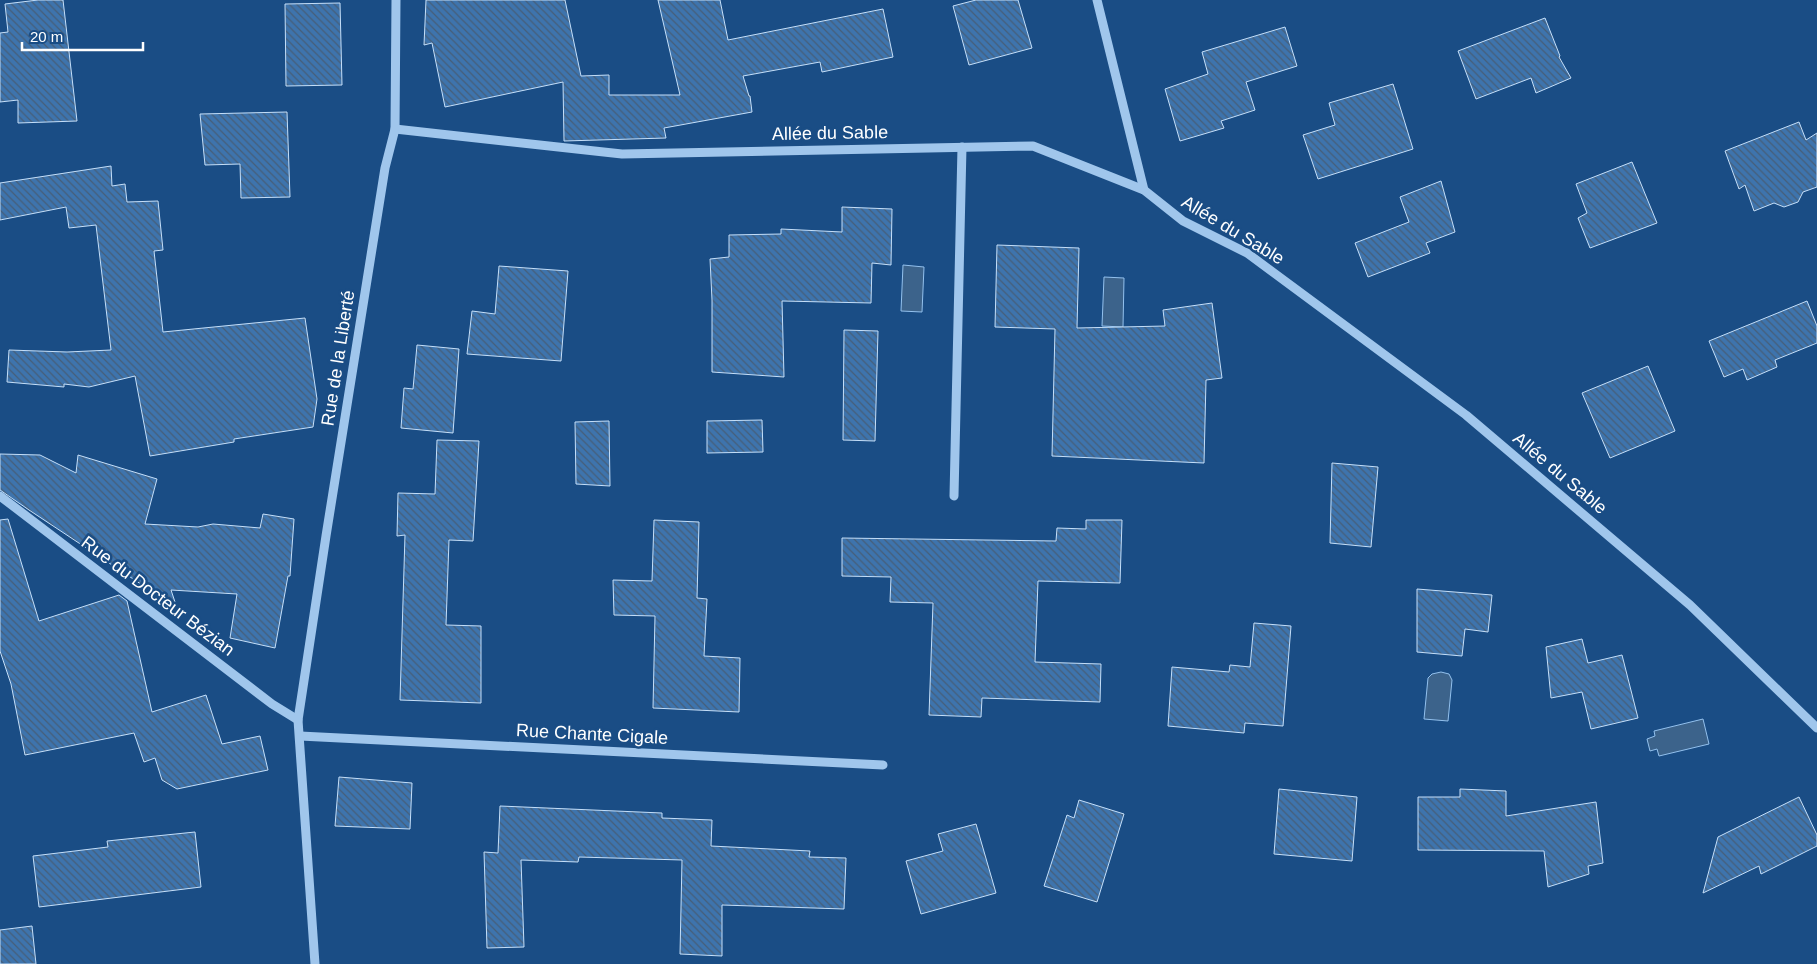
<svg xmlns="http://www.w3.org/2000/svg" width="1817" height="964" viewBox="0 0 1817 964" font-family="Arial,sans-serif">
  <defs>
    <pattern id="building-back-hatch" width="6" height="6" patternUnits="userSpaceOnUse" patternTransform="scale(1.25)"><rect width="6" height="6" fill="#3e74ad"/><path d="M-1 5l2 2M0 0l6 6M5-1l2 2" fill="none" stroke="#465e78"/></pattern>
  </defs>
  <rect width="100%" height="100%" fill="#1a4d85"/>
  <g fill="#3c638b" stroke="#93c1ee">
    <path d="M903,265L924,267L922,312L901,311Z"/>
    <path d="M1104,277L1124,278L1123,327L1102,326Z"/>
    <path d="M1441,672L1449,674L1452,680L1448,721L1424,719L1428,678L1432,674Z"/>
    <path d="M1703,719L1709,744L1659,756L1657,749L1650,751L1647,739L1655,736L1654,731Z"/>
  </g>
  <g fill="url(#building-back-hatch)" stroke="#c5dff9">
    <path d="M38,0H63L77,121L18,123V100L0,102V33L8,32L5,4Z"/>
    <path d="M426,0H565L581,76L609,75V95H680L658,0H720L728,40L883,9L893,57L822,72L820,62L743,76L749,96H750L752,112L664,128L666,138L564,141L563,82L445,107L432,43L424,45Z"/>
    <path d="M976,0H1018L1032,48L969,65L953,6Z"/>
    <path d="M340,3L342,85L286,86L285,4Z"/>
    <path d="M1545,18L1560,56L1559,57L1571,78L1536,93L1531,78L1476,99L1458,51Z"/>
    <path d="M1285,27L1297,66L1246,82L1255,110L1221,121L1224,128L1180,141L1165,89L1208,74L1202,52Z"/>
    <path d="M1393,84L1413,149L1318,179L1303,135L1335,125L1329,103Z"/>
    <path d="M287,112L290,197L241,198L240,164L205,165L200,114Z"/>
    <path d="M1799,122L1806,140L1817,133V187L1803,192L1798,202L1784,207L1774,203L1754,211L1745,185L1739,189L1725,151Z"/>
    <path d="M1632,162L1657,223L1590,248L1578,218L1587,213L1576,184Z"/>
    <path d="M111,166L112,186L125,184L127,202L158,201L163,250L154,251L163,332L305,318L317,399L313,427L234,439V442L150,456L135,376L89,387L64,384V387L7,382L9,350L67,352L111,350L96,225L69,228L66,207L0,220V183Z"/>
    <path d="M1441,181L1455,232L1426,243L1430,253L1368,277L1355,243L1409,222L1400,197Z"/>
    <path d="M842,207L892,209L891,265L872,263L871,303L782,301L784,377L712,372V300L710,259L729,257V235L781,234V229L842,232Z"/>
    <path d="M997,245L1079,248L1077,328L1165,326L1163,310L1212,303L1222,378L1206,380L1204,463L1052,456L1055,329L995,327Z"/>
    <path d="M499,266L568,271L561,361L467,354L472,311L495,314Z"/>
    <path d="M1807,301L1817,326V343L1775,360L1777,367L1747,380L1743,369L1724,377L1709,341Z"/>
    <path d="M844,330L878,331L875,441L843,440Z"/>
    <path d="M417,345L459,349L453,433L401,428L404,388L413,389Z"/>
    <path d="M1648,366L1675,431L1610,458L1582,393Z"/>
    <path d="M762,420L763,452L707,453V421Z"/>
    <path d="M609,421L610,486L576,484L575,422Z"/>
    <path d="M437,440L479,441L473,541L449,540L446,625L481,626V703L400,700L405,535L397,536L398,493L435,494Z"/>
    <path d="M0,454L40,455L76,473L78,455L157,479L145,524L198,527L213,524L260,528L263,514L294,519L290,576H288L275,648L230,638L237,594L171,590L177,608L29,510L0,490Z"/>
    <path d="M1332,463L1378,467L1371,547L1330,543Z"/>
    <path d="M8,519L39,621L119,595L127,601L152,712L206,695L222,744L260,736L268,770L177,789L162,780L155,758L144,762L134,733L25,755L11,684L0,651V520Z"/>
    <path d="M654,520L699,522L697,598L707,599L704,656L740,658L739,712L653,708L655,616L614,615L613,580L652,581Z"/>
    <path d="M1086,520H1122L1120,583L1038,581L1035,662L1101,664L1100,702L982,698L981,717L929,715L933,603L890,602L891,577L842,576V538L1056,541L1057,528L1086,529Z"/>
    <path d="M1417,589L1492,595L1488,632L1465,629L1462,656L1417,652Z"/>
    <path d="M1254,623L1291,626L1283,726L1245,723L1244,733L1168,726L1172,667L1229,672L1230,665L1250,667Z"/>
    <path d="M1582,639L1588,663L1622,655L1638,718L1591,729L1582,692L1551,698L1546,647Z"/>
    <path d="M339,777L412,783L410,829L335,826Z"/>
    <path d="M1279,789L1357,797L1352,861L1274,854Z"/>
    <path d="M1460,789L1506,791V816L1596,802L1603,863L1588,866L1589,874L1548,887L1544,851L1418,850V797H1460Z"/>
    <path d="M1799,797L1817,835V846L1761,874L1759,866L1703,893L1718,837Z"/>
    <path d="M1079,800L1124,814L1097,902L1044,886L1067,815L1074,818Z"/>
    <path d="M500,806L662,813V818L712,820L711,846L810,851L809,857L846,858L844,909L722,905V956L680,954L682,860L579,857L578,862L521,860L524,947L487,948L484,852L498,853Z"/>
    <path d="M976,824L996,893L921,914L906,861L943,851L938,834Z"/>
    <path d="M195,832L201,887L39,907L33,856L108,847L107,841Z"/>
    <path d="M32,926L36,964H0V930Z"/>
  </g>
  <g fill="none" stroke-linecap="round" stroke-linejoin="round">
    <g stroke="#a0c6ec" stroke-width="9">
      <path d="M1097,0L1144,190"/>
      <path d="M395,129L622,154L1033,146L1144,190L1183,221L1247,253L1466,415L1690,605L1817,728"/>
      <path d="M0,496L272,704L298,720"/>
      <path d="M954,496L962,147"/>
      <path d="M300,736L883,765"/>
      <path d="M315,964L298,720L326,536L385,168L395,129L396,0"/>
    </g>
  </g>
  <g text-anchor="middle" stroke-width="5" stroke-linejoin="round" paint-order="stroke">
    <g font-size="18" fill="#fff" stroke="#1a4d85">
      <text transform="translate(830 133) rotate(-1)" y="6">Allée du Sable</text>
      <text transform="translate(1233 230) rotate(31)" y="6">Allée du Sable</text>
      <text transform="translate(338 358) rotate(-81)" y="6">Rue de la Liberté</text>
      <text transform="translate(1560 473) rotate(40)" y="6">Allée du Sable</text>
      <text transform="translate(158 596) rotate(37)" y="6">Rue du Docteur Bézian</text>
      <text transform="translate(592 734) rotate(3)" y="6">Rue Chante Cigale</text>
    </g>
  </g>
  <path d="M22 42v8h121v-8" fill="none" stroke="#ffffff" stroke-width="2.5"/>
  <text x="30" y="42" font-size="15" fill="#ffffff" stroke="#1a4d85" stroke-width="4" paint-order="stroke">20 m</text>
</svg>
